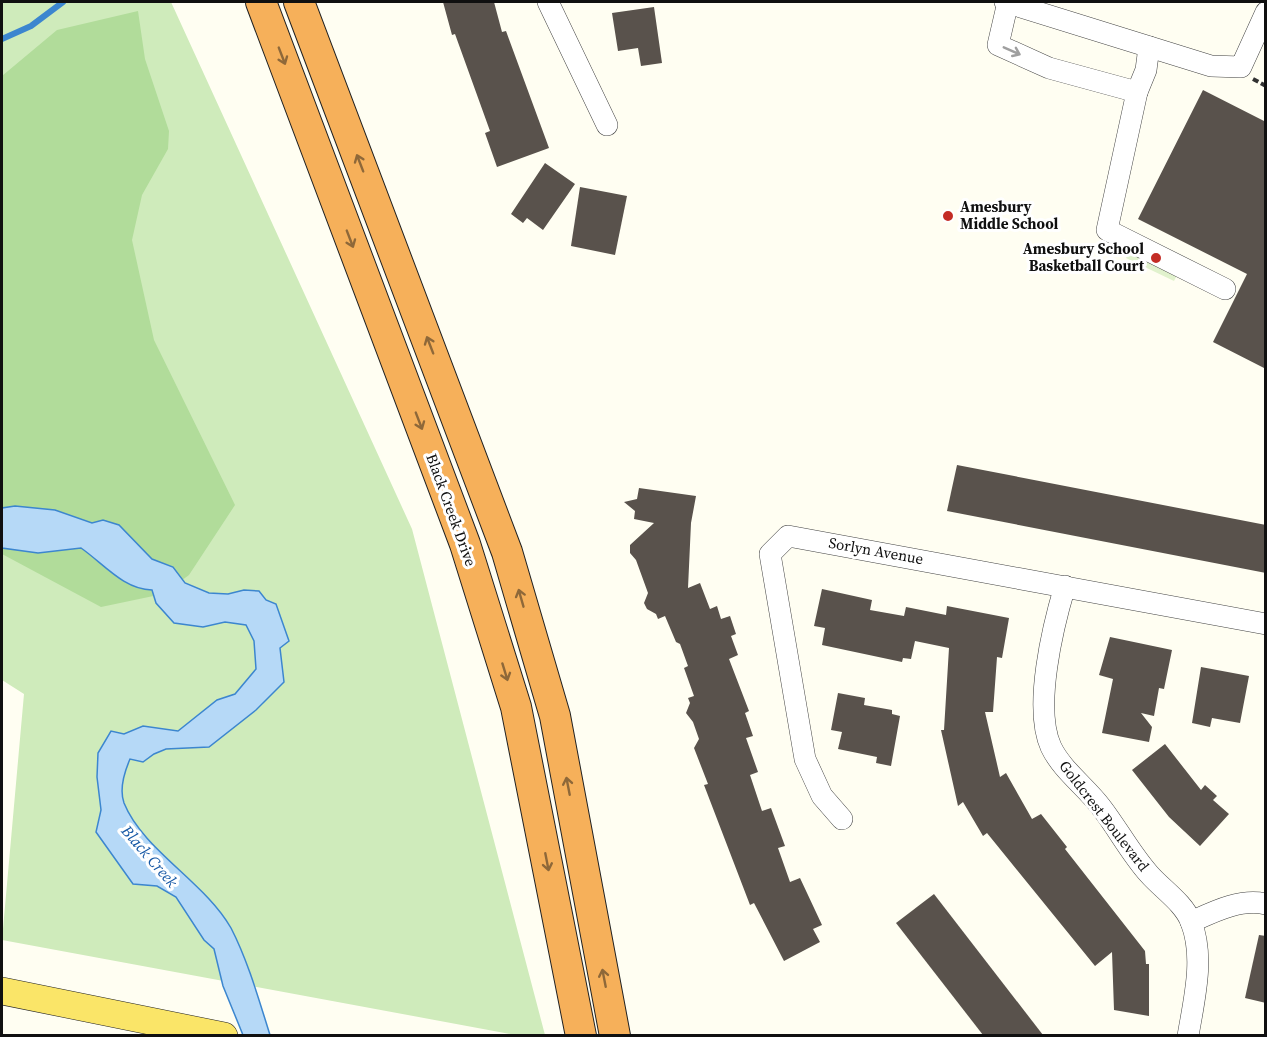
<svg xmlns="http://www.w3.org/2000/svg" width="1267" height="1037" viewBox="0 0 1267 1037" font-family="'Source Serif 4',serif">
  <rect width="100%" height="100%" fill="#fffef2"/>
  <path fill="#cfebbb" d="M2,2H171L412,529L545,1035H516L2,940L24,694L2,680Z"/>
  <path fill="#b1dc9a" d="M138,11L145,59L169,131L168,149L142,195L132,240L154,340L235,505L189,575L163,594L101,607L2,554V76L57,30Z"/>
  <path fill="#e1f2cd" d="M1138,235L1185,259L1174,281L1126,258Z"/>
  <path fill="#b6d9f7" stroke="#3c86cf" stroke-width="1.5" d="M15,506L55,510L92,523L103,520L119,525L152,559L173,567L185,583L209,593L228,594L244,590L259,591L266,600L276,604L289,641L280,648L284,682L256,710L209,747L166,749L154,754L143,762L130,759C124,773 119,789 124,803C143,850 205,882 231,928C248,961 259,1000 270,1035H243L223,986L214,949L204,940L176,897L157,886L133,884L96,832L101,810L97,777L98,753L111,731L124,734L143,726L178,731L217,700L235,694L256,669L254,641L246,625L225,622L203,627L174,623L156,603L152,590C123,589 104,564 81,548L38,553L2,548V508Z"/>
  <g fill="none" stroke-linecap="round" stroke-linejoin="round">
    <path stroke="#3c86cf" stroke-width="6" d="M2,39L31,26L63,2"/>
  </g>
  <g fill="#59524c">
    <path d="M443,2H494L502,32L506,31L549,148L497,167L485,133L490,131L455,34L452,35Z"/>
    <path d="M654,7L662,63L641,66L638,48L618,51L612,13Z"/>
    <path d="M1203,90L1266,122V369L1213,342L1247,274L1138,219Z"/>
    <path d="M545,163L575,184L543,230L527,218L523,223L511,214Z"/>
    <path d="M580,187L627,196L615,255L571,246Z"/>
    <path d="M957,465L1266,525V573L947,511Z"/>
    <path d="M639,488L696,496L691,523L688,588L700,583L710,609L717,606L721,619L730,616L736,634L731,636L738,655L729,659L749,711L745,713L753,736L746,738L758,772L750,775L762,811L771,808L785,846L778,848L790,882L800,878L822,925L813,929L820,942L784,961L754,903L750,905L704,785L708,784L694,748L699,739L693,722L686,713L690,703L688,698L694,696L684,668L688,666L680,644L676,642L665,616L658,619L656,614L647,609L644,603L648,593L636,560L630,553V545L654,523L634,519L635,511L624,502L637,499Z"/>
    <path d="M822,589L872,600L870,610L904,616L906,607L946,615L947,606L1009,618L1002,658L997,657L993,712H985L1000,777L1006,773L1032,819L1041,814L1067,847L1065,849L1145,951L1146,964H1149V1016L1114,1010L1112,952L1095,966L987,833L983,836L963,802L958,806L941,730H944L949,648L915,641L911,659L903,658L902,662L822,645L825,628L814,626Z"/>
    <path d="M1110,637L1172,650L1164,689L1159,688L1154,716L1141,713L1152,727L1149,742L1102,733L1113,679L1099,675Z"/>
    <path d="M1201,667L1249,676L1240,723L1212,718L1210,727L1192,723Z"/>
    <path d="M838,693L865,698L864,705L892,710V714L900,716L891,766L876,763L877,757L838,749L842,732L831,730Z"/>
    <path d="M1165,744L1201,790L1205,785L1217,796L1213,800L1229,814L1200,846L1169,817L1132,770Z"/>
    <path d="M934,894L1043,1035H983L896,923Z"/>
    <path d="M1259,935L1266,936V1003L1245,998Z"/>
  </g>
  <g fill="none" stroke-linecap="round" stroke-linejoin="round">
    <g stroke="#434343" stroke-width="22">
      <g id="minor">
        <path d="M548,2L607,125"/>
        <path d="M1005,2L1211,66L1241,67L1266,12"/>
        <path d="M1008,2L998,45L1049,68L1137,92L1146,70L1149,47"/>
        <path d="M1137,92L1107,230L1225,289"/>
        <path d="M1065,586C1053,626 1033,708 1051,747C1062,770 1086,787 1101,807C1118,829 1131,854 1149,874C1162,889 1184,903 1191,922C1205,957 1194,1000 1188,1036"/>
        <path d="M842,819L822,796L805,759L770,554L788,536L1266,624"/>
        <path d="M1191,922C1213,912 1240,898 1266,904"/>
      </g>
    </g>
    <g stroke="#212121" stroke-width="28">
      <path id="major" d="M2,991L224,1036"/>
    </g>
    <g stroke="#212121" stroke-width="32">
      <g id="highway">
        <path d="M261,2L465,544L516,707L581,1036"/>
        <path d="M299,2L507,552L555,716L615,1036"/>
      </g>
    </g>
    <path stroke="#323232" stroke-width="4" stroke-dasharray="6 3" stroke-linecap="butt" d="M1253,79L1266,86"/>
    <use href="#minor" stroke="#fff" stroke-width="21"/>
    <use href="#major" stroke="#fae568" stroke-width="27"/>
    <use href="#highway" stroke="#f6b05a" stroke-width="30"/>
  </g>
  <defs><path id="oneway-shaft" d="M-6 0H5M1.5-3L5.5 0L1.5 3" fill="none" stroke-width="1.6" stroke-linecap="round" stroke-linejoin="round" transform="scale(1.5)"/></defs>
  <use stroke="#9f9f9f" href="#oneway-shaft" transform="translate(1012 51) rotate(24)"/>
  <g stroke="#8e6839">
    <use href="#oneway-shaft" transform="translate(282 56) rotate(69)"/>
    <use href="#oneway-shaft" transform="translate(360 163) rotate(-111)"/>
    <use href="#oneway-shaft" transform="translate(350 239) rotate(69)"/>
    <use href="#oneway-shaft" transform="translate(430 345) rotate(-111)"/>
    <use href="#oneway-shaft" transform="translate(419 421) rotate(69)"/>
    <use href="#oneway-shaft" transform="translate(521 598) rotate(-106)"/>
    <use href="#oneway-shaft" transform="translate(505 672) rotate(73)"/>
    <use href="#oneway-shaft" transform="translate(568 786) rotate(-101)"/>
    <use href="#oneway-shaft" transform="translate(547 862) rotate(79)"/>
    <use href="#oneway-shaft" transform="translate(604 978) rotate(-101)"/>
  </g>
  <g fill="#c32c25" stroke="#fff" stroke-width="2">
    <circle cx="948" cy="216" r="6"/>
    <circle cx="1156" cy="258" r="6"/>
  </g>
  <g text-anchor="middle" stroke-width="6" stroke-linejoin="round" paint-order="stroke">
    <g font-size="15" font-weight="bold" fill="#101010" stroke="#fff" text-anchor="start">
      <text x="960" y="212">Amesbury<tspan x="960" dy="17">Middle School</tspan></text>
      <text x="1144" y="254" text-anchor="end">Amesbury School<tspan x="1144" dy="17">Basketball Court</tspan></text>
    </g>
    <g font-size="15" fill="#101010" stroke="#fff">
      <text transform="translate(451 510) rotate(70)" y="5">Black Creek Drive</text>
      <text transform="translate(876 551) rotate(10)" y="5">Sorlyn Avenue</text>
      <text transform="translate(1104 816) rotate(52)" y="5">Goldcrest Boulevard</text>
    </g>
    <g font-size="16" font-style="italic" fill="#1658a5" stroke="#fff">
      <text transform="translate(150 856) rotate(49)" y="6">Black Creek</text>
    </g>
  </g>
  <rect width="1267" height="1037" fill="none" stroke="#101010" stroke-width="6"/>
</svg>
